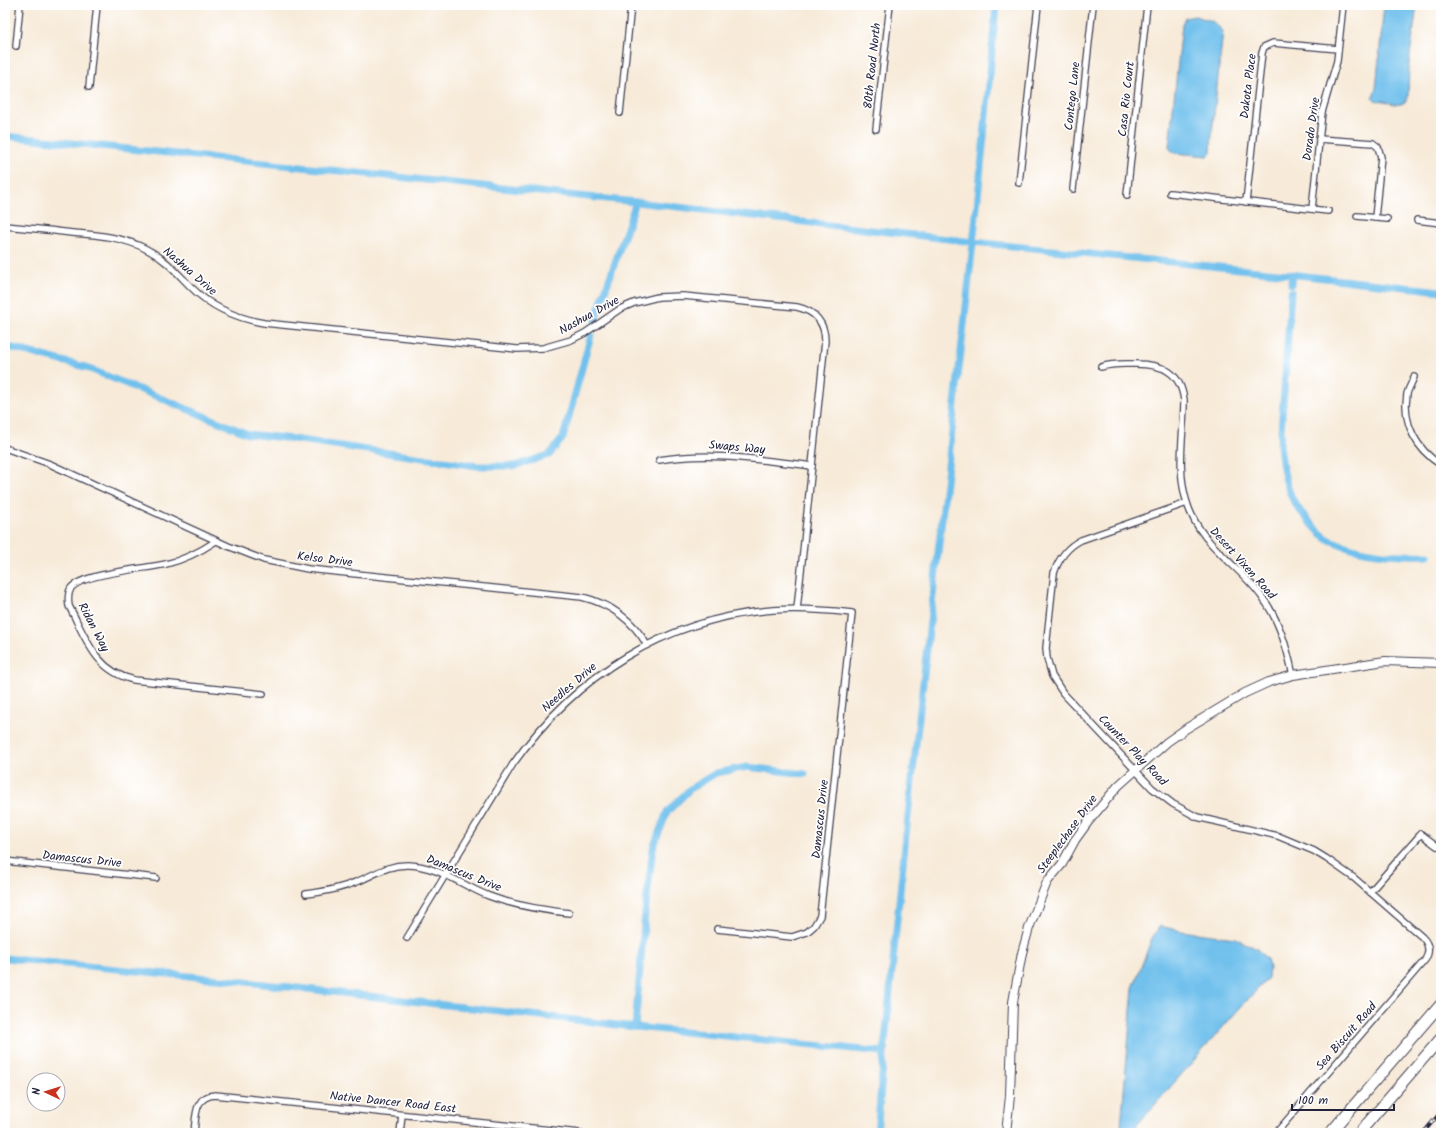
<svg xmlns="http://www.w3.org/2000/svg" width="1446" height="1138" viewBox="0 0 1446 1138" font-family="Kalam,sans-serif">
  <rect width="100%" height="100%" fill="#fff"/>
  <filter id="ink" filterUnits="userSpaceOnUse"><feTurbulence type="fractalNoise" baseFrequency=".025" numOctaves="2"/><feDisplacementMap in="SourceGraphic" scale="8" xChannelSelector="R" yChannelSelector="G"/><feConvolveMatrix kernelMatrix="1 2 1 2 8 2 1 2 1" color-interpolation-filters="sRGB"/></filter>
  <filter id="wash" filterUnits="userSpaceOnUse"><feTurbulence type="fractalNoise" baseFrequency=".012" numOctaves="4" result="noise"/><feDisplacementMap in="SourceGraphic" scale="16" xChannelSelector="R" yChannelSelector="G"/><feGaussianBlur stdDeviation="0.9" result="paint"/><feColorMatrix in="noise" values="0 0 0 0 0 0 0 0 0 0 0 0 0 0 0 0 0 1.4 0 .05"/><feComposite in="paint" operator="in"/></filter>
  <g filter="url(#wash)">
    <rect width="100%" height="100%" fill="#f7ead8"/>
    <g fill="#72c1ed" stroke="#4a7294">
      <path d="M1384,5H1417L1409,64L1408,98C1401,109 1393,103 1384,101C1379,100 1376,102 1372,98L1376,89Z"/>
      <path d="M1195,16L1212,21L1223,31L1212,133L1211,153L1208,156L1174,153L1170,149L1169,146L1182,25L1185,18Z"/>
      <path d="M1160,926L1181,931L1235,938L1257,949L1267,959L1269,966L1268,978L1238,1010L1130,1133H1115L1121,1126L1130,1021L1133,988L1152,938Z"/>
    </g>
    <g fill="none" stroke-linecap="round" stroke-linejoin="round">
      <g stroke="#72c1ed" stroke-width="7">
        <path d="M5,136L636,202L973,242L1288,274L1441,291"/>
        <path d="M1291,284L1292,275"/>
        <path d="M1291,292L1280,446C1282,463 1285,486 1294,502C1300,512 1320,535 1330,540C1361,554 1394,556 1428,555"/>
        <path d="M595,320L636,202"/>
        <path d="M5,346L85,367L248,434L293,439L477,466H514L549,455L563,438L591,335"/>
        <path d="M5,958L229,980L635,1027L884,1052"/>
        <path d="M635,1027L645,913L653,848L667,812L690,789L716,773L747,767L805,774"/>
        <path d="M877,1133C902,836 941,540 973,243C982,164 989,84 996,5"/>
      </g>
    </g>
  </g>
  <g filter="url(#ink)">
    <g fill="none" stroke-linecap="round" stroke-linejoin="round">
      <g stroke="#424053" stroke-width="8">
        <g id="street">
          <path d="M16,46L20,5"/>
          <path d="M89,87L97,5"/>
          <path d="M620,113L631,5"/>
          <path d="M876,129L890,5"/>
          <path d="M1319,139L1373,143L1378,147L1381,157L1375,218"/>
          <path d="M1019,183L1038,5"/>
          <path d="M1073,189L1093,5"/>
          <path d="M1170,193L1328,211"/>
          <path d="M1127,195L1147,5"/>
          <path d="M1246,202L1262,53L1264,47L1273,43L1338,49"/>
          <path d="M1312,209L1322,112L1337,61L1343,5"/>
          <path d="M1357,216L1387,219"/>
          <path d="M1417,220L1441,223"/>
          <path d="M5,226C27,228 49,230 72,233C98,235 125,237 148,250C166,259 178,274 192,288C212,308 236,318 264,323L517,349L543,348L571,340L585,333L620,309L634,303L658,297L683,296L797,307C815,311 825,323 825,341L797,609"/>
          <path d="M1101,367C1113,363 1122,364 1135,364C1162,364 1180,371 1184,400C1184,435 1176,469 1187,503C1201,547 1237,562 1262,597C1279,619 1287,648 1293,675"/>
          <path d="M1414,377C1412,383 1408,389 1407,394C1402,424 1417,450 1441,465"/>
          <path d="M5,448L50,464L228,546L264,560L308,569L582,597C611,604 632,619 647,645"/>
          <path d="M659,460C710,451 761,460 812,466"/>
          <path d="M1187,503L1081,540C1067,547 1059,558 1054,573L1046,648L1047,658L1052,676L1063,693L1152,788L1173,804L1197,817L1278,836L1314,851L1327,859L1354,878L1422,937C1429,944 1430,952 1425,960L1276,1133"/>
          <path d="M216,541C201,551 184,560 166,564C145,569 84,573 71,588C68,593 68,600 69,606C86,638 95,671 134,680L263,694"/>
          <path d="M5,861L156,878"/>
          <path d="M1370,892L1421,834L1437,846"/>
          <path d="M306,894C323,892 340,889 356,882C374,875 387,865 407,865C437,865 463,886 489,896C515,906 542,910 569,913"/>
          <path d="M407,938L513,764C576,675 664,619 773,610C800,608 826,610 852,613L820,916L814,926L807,932L792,937L717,929"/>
          <path d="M194,1133C196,1117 194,1096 215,1095L580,1133"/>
          <path d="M400,1133L402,1115"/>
        </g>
      </g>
      <g stroke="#424053" stroke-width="10">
        <path id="secondary" d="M1006,1133L1010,1096L1013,1002L1022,953L1029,928L1047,882L1062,864L1075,840L1088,822L1118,786L1167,742L1187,728L1245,693L1269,682L1293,675L1385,661L1441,663"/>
      </g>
      <g stroke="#424053" stroke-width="12">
        <g id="highway">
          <path d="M1330,1133L1441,1004"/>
          <path d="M1359,1133L1441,1038"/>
        </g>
      </g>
      <use href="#street" stroke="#fff" stroke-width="5.5"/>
      <use href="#secondary" stroke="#fff" stroke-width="8"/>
      <use href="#highway" stroke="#fff" stroke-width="10"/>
      <g stroke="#22223b" stroke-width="3.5">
        <path id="rail" d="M1423,1133L1441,1112"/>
      </g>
      <use href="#rail" stroke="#fff" stroke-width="2" stroke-dasharray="6" stroke-linecap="butt"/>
    </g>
  </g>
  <g text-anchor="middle" stroke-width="3.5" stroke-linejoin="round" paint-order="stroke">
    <g font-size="12" fill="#22223b" stroke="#fff">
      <text transform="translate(872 66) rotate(-84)" y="4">80th Road North</text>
      <text transform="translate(1248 86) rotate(-83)" y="4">Dakota Place</text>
      <text transform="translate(1072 96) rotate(-84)" y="4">Contego Lane</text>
      <text transform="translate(1126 99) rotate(-84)" y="4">Casa Rio Court</text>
      <text transform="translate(1311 129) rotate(-82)" y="4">Dorado Drive</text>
      <text transform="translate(190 271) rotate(41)" y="4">Nashua Drive</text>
      <text transform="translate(589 315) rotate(-29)" y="4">Nashua Drive</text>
      <text transform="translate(737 447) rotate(5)" y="4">Swaps Way</text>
      <text transform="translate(325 559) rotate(7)" y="4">Kelso Drive</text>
      <text transform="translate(1243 563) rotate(48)" y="4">Desert Vixen Road</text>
      <text transform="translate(94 627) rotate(62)" y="4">Ridan Way</text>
      <text transform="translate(569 687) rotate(-41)" y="4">Needles Drive</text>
      <text transform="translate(1133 750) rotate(46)" y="4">Counter Play Road</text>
      <text transform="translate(820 819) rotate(-84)" y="4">Damascus Drive</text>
      <text transform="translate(1067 834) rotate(-54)" y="4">Steeplechase Drive</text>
      <text transform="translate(82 859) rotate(6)" y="4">Damascus Drive</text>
      <text transform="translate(464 873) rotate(22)" y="4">Damascus Drive</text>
      <text transform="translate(1346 1036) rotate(-49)" y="4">Sea Biscuit Road</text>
      <text transform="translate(393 1102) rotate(6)" y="4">Native Dancer Road East</text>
    </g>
  </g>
  <rect width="1446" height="1138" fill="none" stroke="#fff" stroke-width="20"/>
  <g transform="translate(46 1092) rotate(274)"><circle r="19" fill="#ffffff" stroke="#a7a7b1"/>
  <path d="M0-3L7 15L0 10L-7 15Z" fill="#c8321e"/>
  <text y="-6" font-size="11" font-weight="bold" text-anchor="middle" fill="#22223b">N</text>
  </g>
  <path d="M1292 1104v6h102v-6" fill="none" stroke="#22223b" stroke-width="2"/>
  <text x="1298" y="1104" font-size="12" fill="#22223b" stroke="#ffffff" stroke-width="3" paint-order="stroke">100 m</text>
</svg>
